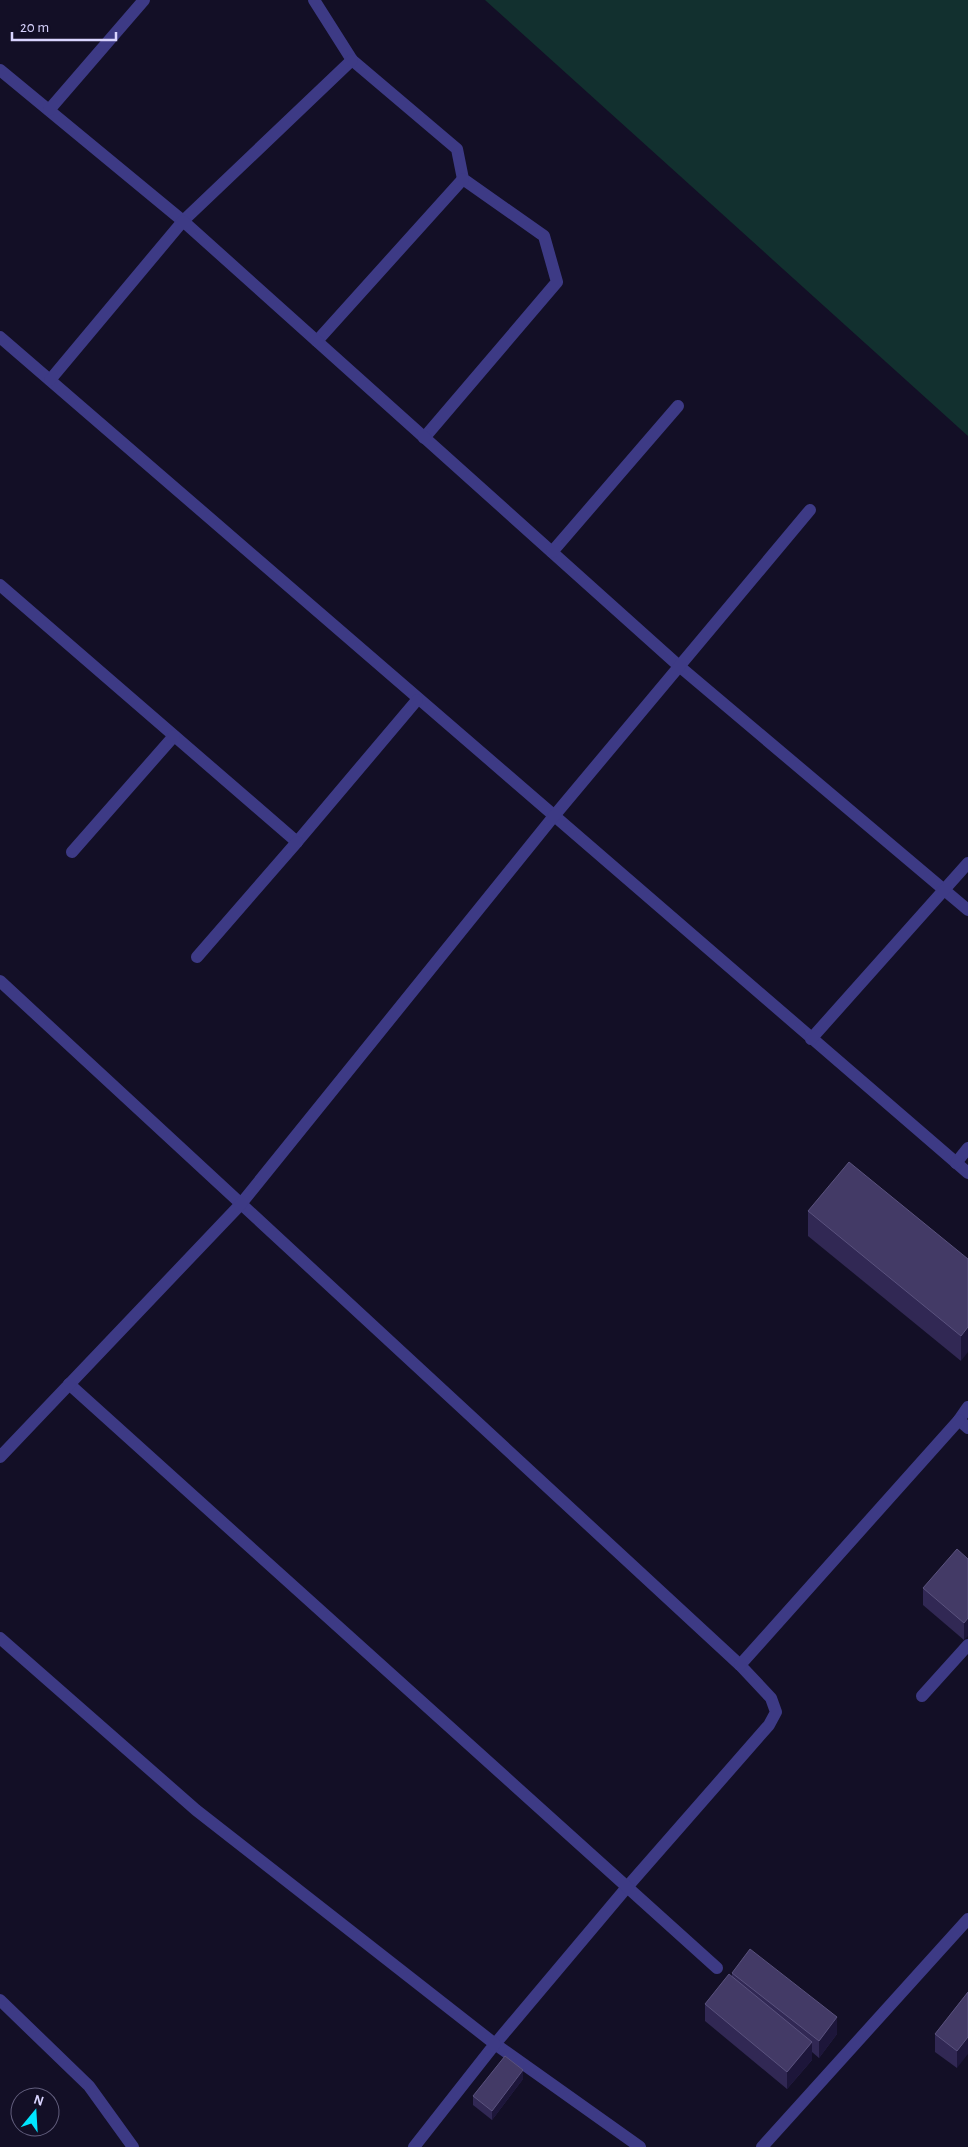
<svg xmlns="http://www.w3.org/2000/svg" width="968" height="2147" viewBox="0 0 968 2147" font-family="'Alegreya Sans',sans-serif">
  <rect width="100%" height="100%" fill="#130f26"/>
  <path fill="#12302f" d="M485,0H968V436Z"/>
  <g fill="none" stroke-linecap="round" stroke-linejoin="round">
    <g stroke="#3d3a85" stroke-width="12">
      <path d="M314,0L352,60L457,149L463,179L544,236L557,282L424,438"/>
      <path d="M0,70L183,221L352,60"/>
      <path d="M49,110L144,0"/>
      <path d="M0,337L968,1173"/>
      <path d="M317,341L463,179"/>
      <path d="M50,380L183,221L679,666L968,910"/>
      <path d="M552,552L678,406"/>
      <path d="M0,585L297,842L417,700"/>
      <path d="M72,852L174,736"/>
      <path d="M197,957L297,842"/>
      <path d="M0,981L740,1665L771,1698L776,1712L769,1725L628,1886L495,2044L640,2147"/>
      <path d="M811,1039L968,863"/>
      <path d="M956,1163L968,1148"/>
      <path d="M69,1384L717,1968"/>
      <path d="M968,1407L959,1420L968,1428"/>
      <path d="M0,1457L240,1205L554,816L810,510"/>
      <path d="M0,1638L196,1810L495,2044L414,2147"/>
      <path d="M740,1665L959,1420"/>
      <path d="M922,1696L968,1645"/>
      <path d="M0,2000L89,2086L133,2147"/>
      <path d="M762,2147L968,1919"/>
    </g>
  </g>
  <g fill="#312854">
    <path d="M808,1211L968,1259L961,1361L808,1236Z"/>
    <path d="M968,1559L964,1640L923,1605V1588Z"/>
    <path d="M732,1973L837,2034L819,2058L812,2052V2060L787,2089L705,2021V2004L732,1976Z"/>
    <path d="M968,1992L957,2068L935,2052V2034Z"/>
    <path d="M523,2079L492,2120L473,2105V2096Z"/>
  </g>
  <g fill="#1d163a">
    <path d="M968,1327V1352L961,1361V1336Z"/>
    <path d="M968,1618V1636L964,1640V1623Z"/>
    <path d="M837,2017V2034L819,2058V2041Z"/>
    <path d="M968,2037V2054L957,2068V2051Z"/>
    <path d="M812,2042V2060L787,2089V2072Z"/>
    <path d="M523,2070V2079L492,2120V2111Z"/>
  </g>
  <g fill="#433a66" stroke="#5a527e">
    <path d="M849,1162L968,1259V1327L961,1336L808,1211Z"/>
    <path d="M957,1549L968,1559V1618L964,1623L923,1588Z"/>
    <path d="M750,1949L837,2017L819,2041L732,1973Z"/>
    <path d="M729,1974L812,2042L787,2072L705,2004Z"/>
    <path d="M968,1992V2037L957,2051L935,2034Z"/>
    <path d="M505,2056L523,2070L492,2111L473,2096Z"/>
  </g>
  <g transform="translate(35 2112) rotate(18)"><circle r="24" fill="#130f26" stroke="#625e7d"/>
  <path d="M0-4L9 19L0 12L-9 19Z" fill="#00e5ff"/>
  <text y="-8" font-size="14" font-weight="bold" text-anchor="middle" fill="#d9d4ff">N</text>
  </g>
  <path d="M12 32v8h104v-8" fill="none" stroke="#d9d4ff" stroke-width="2.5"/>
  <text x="20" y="32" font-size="15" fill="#d9d4ff" stroke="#130f26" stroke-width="4" paint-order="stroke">20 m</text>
</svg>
